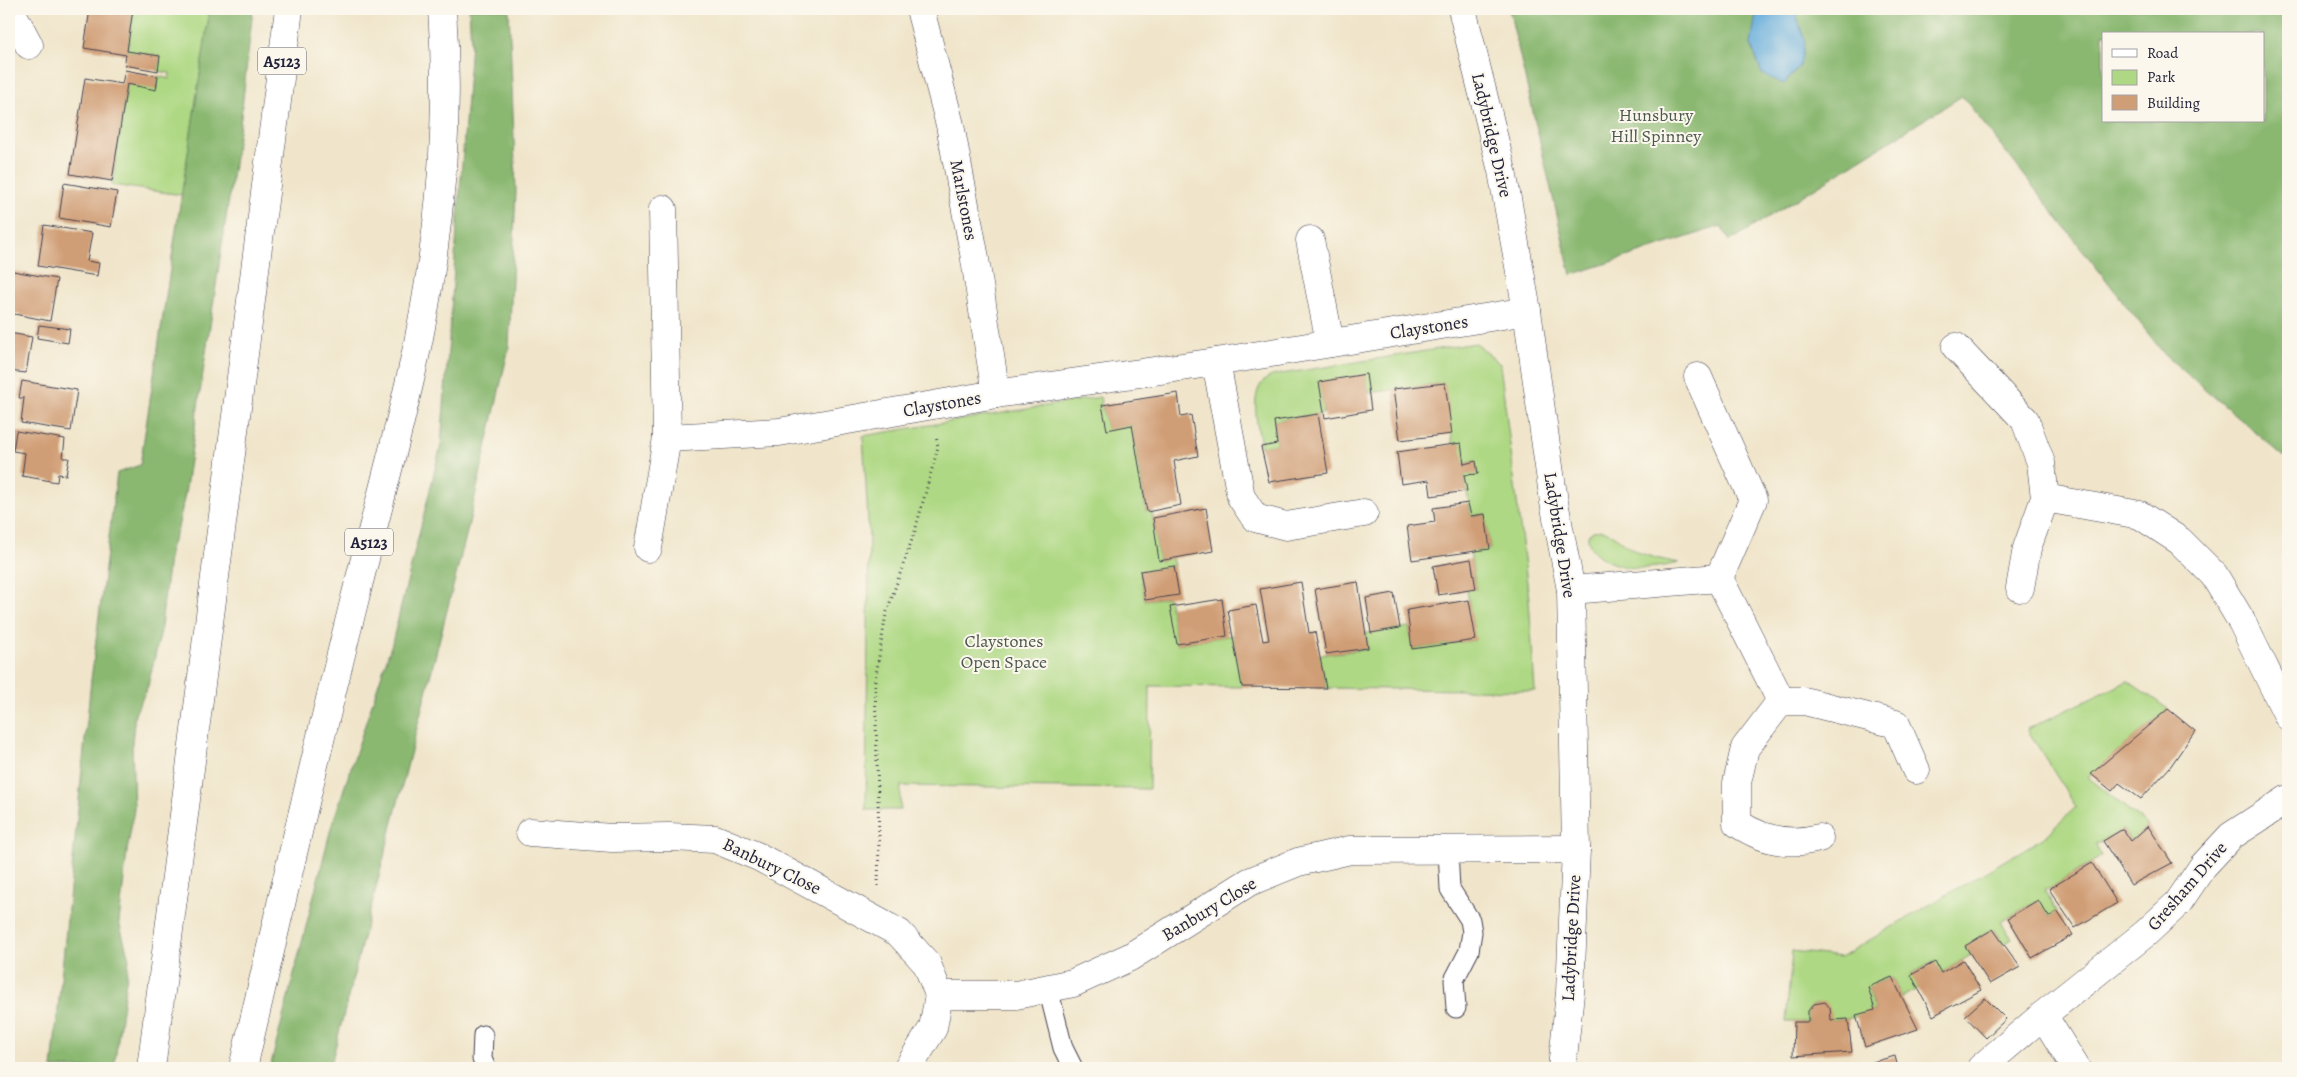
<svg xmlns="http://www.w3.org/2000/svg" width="2297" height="1077" viewBox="0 0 2297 1077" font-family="Alegreya,serif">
  <rect width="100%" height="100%" fill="#fbf7ec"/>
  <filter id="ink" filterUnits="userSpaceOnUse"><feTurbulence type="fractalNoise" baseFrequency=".02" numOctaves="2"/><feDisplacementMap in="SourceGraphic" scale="10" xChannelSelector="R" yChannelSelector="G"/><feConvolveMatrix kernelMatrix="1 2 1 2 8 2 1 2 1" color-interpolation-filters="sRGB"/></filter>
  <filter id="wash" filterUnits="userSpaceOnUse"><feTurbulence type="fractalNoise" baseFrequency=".0096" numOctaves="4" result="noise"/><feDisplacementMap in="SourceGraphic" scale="20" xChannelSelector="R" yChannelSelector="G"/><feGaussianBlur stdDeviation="1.12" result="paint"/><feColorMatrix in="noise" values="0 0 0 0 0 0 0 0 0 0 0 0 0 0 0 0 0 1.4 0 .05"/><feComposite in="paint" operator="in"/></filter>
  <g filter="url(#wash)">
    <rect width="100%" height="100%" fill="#f0e5ca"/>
    <g fill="#aed883" stroke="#687d5f">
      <path d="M133,9H210L182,195L112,185L127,84L156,89L158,76L169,79L170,73L158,71L160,56L127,51Z"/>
      <path d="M1476,343L1500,364L1529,599L1535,691L1326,688L1319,655L1368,649L1366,633L1409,627L1413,649L1475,640L1467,590L1476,589L1470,552L1490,549L1485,514L1471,516L1464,475L1478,473L1475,461L1464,464L1453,445L1444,383L1369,393L1365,375L1320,382L1324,413L1274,421L1277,444L1261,447C1258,424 1245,383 1275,375Z"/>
      <path d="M1100,397L1107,429L1132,425L1146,511H1152L1159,561L1172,558L1174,566L1140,572L1145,600L1168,597L1177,644L1233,635L1242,687L1150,686L1149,789L901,786L900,810H866L869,537L863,436Z"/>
      <path d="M1603,530C1614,534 1620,541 1629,547C1643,556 1663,560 1679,563C1651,569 1623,573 1598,555C1592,550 1587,543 1588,535L1593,531Z"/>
      <path d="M2128,681L2168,709L2088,777L2148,826L2131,841L2123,829L2103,841L2095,843L2102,856L2049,889L2044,890L2057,911L2049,917L2037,900L2001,922L2012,939L2004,944L1993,929L1966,946L1971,955L1941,973L1934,962L1911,974L1919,988L1902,997L1892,977L1868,987L1875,1010L1848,1019L1831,1020L1825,1003L1814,1004L1808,1011V1022H1786L1792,951L1841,957L2043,838L2076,807L2027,729Z"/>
    </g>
    <g fill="#8ab871" stroke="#566d56" fill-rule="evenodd">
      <path d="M210,9H253L241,117L185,494L178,528L170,549L160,635L148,686L135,714L132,742L134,809L127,852L119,922L129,959L114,1068H52L91,680L117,473L140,465Z"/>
      <path d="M469,9H509L516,191L509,347L466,536L330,1068H270L331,828L392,643L441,445L471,43Z"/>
      <path d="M1509,9H2288V460L2165,355L1962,96L1730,241L1721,226L1571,275ZM2103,34H2263V121H2103Z"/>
    </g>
    <path fill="#64acdb" stroke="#43678b" d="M1765,9H1791L1795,11L1805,41L1800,66L1784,84L1762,74L1751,44L1756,14Z"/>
    <g id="blocks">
      <g fill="#d09e76">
        <path d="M90,9H133L127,51L160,56L158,71L124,65L126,55L84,48Z"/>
        <path d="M125,70L158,76L156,90L127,84L112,181L70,174L85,78L122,84Z"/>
        <path d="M64,183L117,192L111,227L59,218Z"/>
        <path d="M44,225L92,233L87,261L99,263L97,276L38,266Z"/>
        <path d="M13,271L57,279L50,321L9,313V292Z"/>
        <path d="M39,325L70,329L68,343L37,338Z"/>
        <path d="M9,333L32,337L26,373L9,371Z"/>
        <path d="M1366,374L1371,410L1325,418L1319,382Z"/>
        <path d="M22,381L77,390L71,431L21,423L24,398H19Z"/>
        <path d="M1445,383L1452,434L1400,440L1393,389Z"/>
        <path d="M1178,393L1181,417L1191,415L1198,456L1174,461L1181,505L1147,512L1132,425L1107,430L1102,405Z"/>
        <path d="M1318,414L1328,473L1269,482L1261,447L1277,444L1274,421Z"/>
        <path d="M16,431L65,439L63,458H69L66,475L58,474L57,482L22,476L25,453L13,451Z"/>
        <path d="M1461,443L1464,464L1476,461L1478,474L1464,475L1467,491L1431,496L1429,480L1401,484L1397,452Z"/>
        <path d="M1468,503L1471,516L1485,514L1490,549L1412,560L1407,526L1435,522L1433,508Z"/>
        <path d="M1206,508L1213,551L1159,561L1153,518Z"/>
        <path d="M1471,559L1476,589L1438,595L1433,566Z"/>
        <path d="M1174,566L1179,595L1145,600L1140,571Z"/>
        <path d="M1301,582L1309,633L1315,632L1326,688L1242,687L1228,610L1256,605L1263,641L1269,640L1260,589Z"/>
        <path d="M1358,582L1368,648L1326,654L1315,589Z"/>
        <path d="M1394,593L1400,628L1371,633L1366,598Z"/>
        <path d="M1222,599L1227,636L1177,644L1170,607Z"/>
        <path d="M1469,600L1476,640L1412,649L1407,610Z"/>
        <path d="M2168,709L2195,731L2170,767L2141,799L2119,783L2112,791L2091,774Z"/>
        <path d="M2148,826L2172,863L2131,885L2103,841L2123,829L2131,841Z"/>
        <path d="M2092,863L2117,903L2075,928L2049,889Z"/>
        <path d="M2038,900L2049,917L2057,911L2073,935L2032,958L2008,918Z"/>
        <path d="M1993,929L2020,967L1990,984L1965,946Z"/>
        <path d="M1963,960L1981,990L1933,1016L1911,975L1935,962L1941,973Z"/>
        <path d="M1892,977L1918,1029L1865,1047L1856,1015L1875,1010L1868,987Z"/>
        <path d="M1985,998L2006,1019L1986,1038L1965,1016Z"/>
        <path d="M1825,1002L1830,1008L1831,1020L1848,1019L1852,1052L1793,1056L1794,1022H1808V1011L1814,1004Z"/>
        <path d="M1895,1056L1898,1068H1850Z"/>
      </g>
    </g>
  </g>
  <g filter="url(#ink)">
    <use href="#blocks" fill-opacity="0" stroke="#413f50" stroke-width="1"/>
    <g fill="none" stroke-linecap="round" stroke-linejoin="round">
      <g stroke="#413f50" stroke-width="21">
        <g id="lane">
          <path d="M1448,850L1450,889L1470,920L1472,932L1469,951L1454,980L1456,1008"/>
          <path d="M1048,988L1063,1048L1073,1068"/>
          <path d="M483,1035L482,1059L486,1068"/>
        </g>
      </g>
      <g stroke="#413f50" stroke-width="29">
        <g id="street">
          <path d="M10,9L29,45"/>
          <path d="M920,9L950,125L974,253L996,394"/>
          <path d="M1310,240L1330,343"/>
          <path d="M1956,347L2025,420L2041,463L2045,498L2027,548L2020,588"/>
          <path d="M1216,362L1241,497L1255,518L1286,526L1364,513"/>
          <path d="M1698,377L1753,500L1719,578L1781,701"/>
          <path d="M667,438L779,432L996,394L1216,362L1527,311"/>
          <path d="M2045,498L2140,515L2180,541L2214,575L2242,622L2288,716"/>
          <path d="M648,548L667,438L663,209"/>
          <path d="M1571,590L1719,578"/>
          <path d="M530,832L612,838L669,837L715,839L759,857L899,933L927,964L939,995"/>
          <path d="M1819,838C1789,846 1762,840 1737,823V783L1745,748L1781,701H1804L1896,724L1916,770"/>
          <path d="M2043,1015L2076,1068"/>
          <path d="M908,1068L933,1028L939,995H1016L1073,983L1130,957L1249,882L1298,862L1350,850L1576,849"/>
          <path d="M1981,1068L2043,1015L2146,933L2178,903L2203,866L2231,836L2288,799"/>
        </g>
      </g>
      <g stroke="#413f50" stroke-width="29">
        <path id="secondary" d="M1462,9L1502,171L1527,311L1554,502L1571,590L1576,849L1570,993L1562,1068"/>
      </g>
      <g stroke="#413f50" stroke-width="29">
        <g id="highway">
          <path d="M151,1068L289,9"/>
          <path d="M243,1068C279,911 316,754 355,598C374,522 395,447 412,371C438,254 451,128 442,9"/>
        </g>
      </g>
      <path stroke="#413f50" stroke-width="3" stroke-dasharray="1 4" stroke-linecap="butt" d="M878,886L879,839L875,681L886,614L915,531L938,447L936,436"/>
      <use href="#lane" stroke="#fff" stroke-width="19"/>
      <use href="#street" stroke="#fff" stroke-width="28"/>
      <use href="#secondary" stroke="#fff" stroke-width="28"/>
      <use href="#highway" stroke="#fff" stroke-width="28"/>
    </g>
  </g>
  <g text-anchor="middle" stroke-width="4" stroke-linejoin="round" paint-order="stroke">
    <g fill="#fbf7ec" stroke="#636270" stroke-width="1">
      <rect x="258" y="47.5" width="48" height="27" rx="4"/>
      <rect x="345" y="528.5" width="48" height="27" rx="4"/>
    </g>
    <g font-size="16" font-weight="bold" fill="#22223b">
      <text x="282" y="67">A5123</text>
      <text x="369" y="548">A5123</text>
    </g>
    <g font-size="18" fill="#4c5951" stroke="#fbf7ec">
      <text x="1656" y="121">Hunsbury<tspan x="1656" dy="21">Hill Spinney</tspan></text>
      <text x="1004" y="647">Claystones<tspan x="1004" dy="21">Open Space</tspan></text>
    </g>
    <g font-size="18" fill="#22223b" stroke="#fbf7ec">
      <text transform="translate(1492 135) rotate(77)" y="6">Ladybridge Drive</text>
      <text transform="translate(964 200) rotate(79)" y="6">Marlstones</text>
      <text transform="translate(1429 327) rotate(-9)" y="6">Claystones</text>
      <text transform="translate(942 404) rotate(-10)" y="6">Claystones</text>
      <text transform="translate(1560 535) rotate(81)" y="6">Ladybridge Drive</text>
      <text transform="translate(772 866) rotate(26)" y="6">Banbury Close</text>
      <text transform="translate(2187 886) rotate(-49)" y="6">Gresham Drive</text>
      <text transform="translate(1209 909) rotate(-31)" y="6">Banbury Close</text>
      <text transform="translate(1571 938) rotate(-87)" y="6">Ladybridge Drive</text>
    </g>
  </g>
  <rect width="2297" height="1077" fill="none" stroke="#fbf7ec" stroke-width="30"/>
  <rect x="2102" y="32" width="162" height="90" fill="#fbf7ec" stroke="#a4a2a5"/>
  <rect x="2112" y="49" width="25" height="8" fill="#ffffff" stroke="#a4a2a5"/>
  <text x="2147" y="58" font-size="15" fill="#22223b">Road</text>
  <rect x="2112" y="70" width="25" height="15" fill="#aed883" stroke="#a4a2a5"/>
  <text x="2147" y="82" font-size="15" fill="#22223b">Park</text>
  <rect x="2112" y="95" width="25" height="15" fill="#d09e76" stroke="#a4a2a5"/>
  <text x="2147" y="108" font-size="15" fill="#22223b">Building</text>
</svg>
